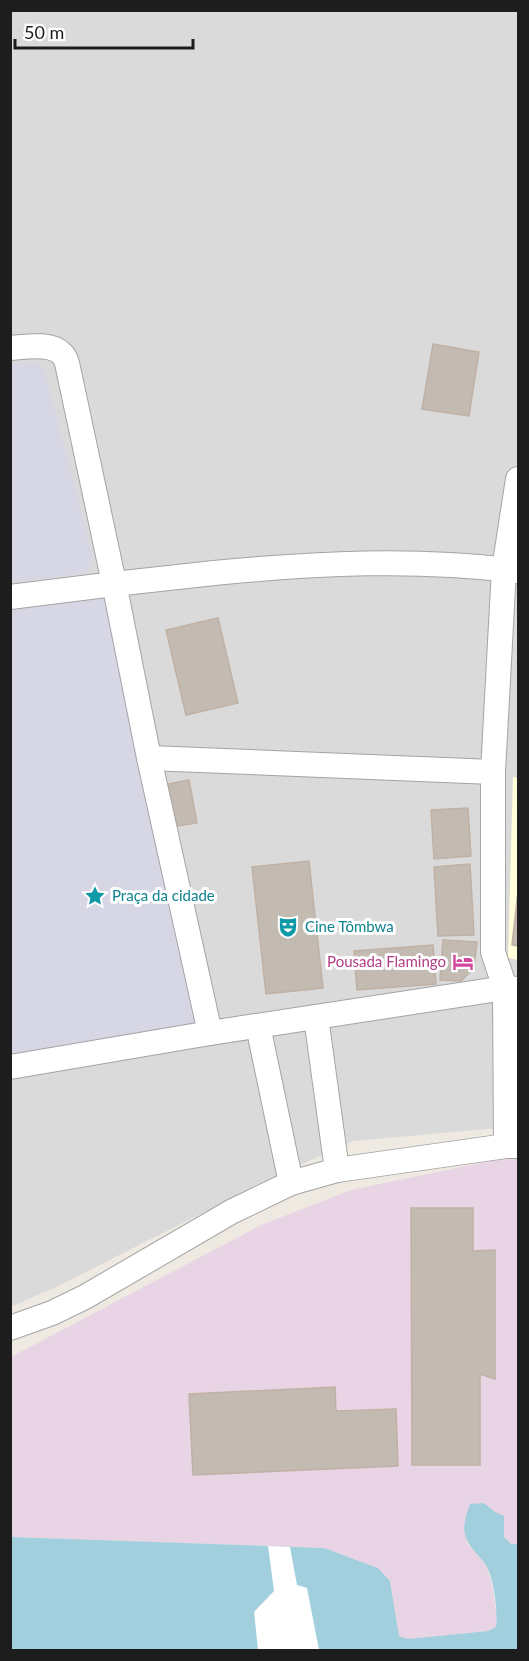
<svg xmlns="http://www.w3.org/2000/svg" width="529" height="1661" viewBox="0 0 529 1661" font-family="Lato,sans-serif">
  <rect width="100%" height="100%" fill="#eeeae2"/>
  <path fill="#dbdada" d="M11,11H518V1129H488L353,1141L276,1176L54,1288L11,1307Z"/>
  <path fill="#e8d4e4" d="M505,1158H518V1544H511L504,1537L495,1512L484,1503L466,1542L486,1565L492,1585L497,1619L496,1627L488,1631L408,1639L399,1636L390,1581L378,1568L324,1548L11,1537V1357L261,1225L351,1190Z"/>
  <path fill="#ffffda" d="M513,777L518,778V960L508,958Z"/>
  <g fill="#d7d6e4">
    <path d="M34,362L44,368L93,559L86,574L11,582V365Z"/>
    <path d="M114,583L210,1033L11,1067L10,597Z"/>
  </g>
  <path fill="#a1cfdd" d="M484,1503L495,1512L504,1516V1537L511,1544H518V1650H11V1537L324,1548L378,1568L390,1581L399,1636L408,1639L488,1631L496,1627C498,1611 494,1581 487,1567C484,1561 479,1557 475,1552C460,1535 463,1524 470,1504Z"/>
  <path fill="#fff" d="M268,1546L290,1547L297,1585L307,1588L319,1650H258L254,1612L274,1591Z"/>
  <g fill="#c3bab2" stroke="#c0b1a4" stroke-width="1.5">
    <path d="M433,344L479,352L469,416L422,409Z"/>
    <path d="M218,618L238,703L186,715L166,630Z"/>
    <path d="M189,780L197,823L171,827L163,785Z"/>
    <path d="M468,808L471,856L434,859L431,810Z"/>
    <path d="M309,861L323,988L266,994L252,867Z"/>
    <path d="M470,864L474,935L438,936L434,867Z"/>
    <path d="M518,891V946L512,945Z"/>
    <path d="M443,940L477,942L474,968L461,981L440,980Z"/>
    <path d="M433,945L436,984L357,990L354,951Z"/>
    <path d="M411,1208H473V1251L495,1250V1379L480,1374V1465H412Z"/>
    <path d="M335,1387L336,1411L396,1409L398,1466L193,1475L189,1394Z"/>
  </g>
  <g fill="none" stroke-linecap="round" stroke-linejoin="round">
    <g stroke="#a4a4a4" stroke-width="26">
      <g id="minor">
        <path d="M10,348C25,347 51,342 62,354C65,357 66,360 67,363L114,583L149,758L210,1033"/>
        <path d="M10,597C78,588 146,580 214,573C315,563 417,558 518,571"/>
        <path d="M149,758L493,772"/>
        <path d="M316,1017L337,1170"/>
        <path d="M258,1026L291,1183"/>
        <path d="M10,1067L210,1033L505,988L518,989"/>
        <path d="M506,1146L505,988L493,952V772L504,569L518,479"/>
        <path d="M10,1328L52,1313L85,1297L231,1212L291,1183L337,1170L506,1146H518"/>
      </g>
    </g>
    <use href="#minor" stroke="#fff" stroke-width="24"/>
  </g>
  <defs>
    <g id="sight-bare" transform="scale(1.62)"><path d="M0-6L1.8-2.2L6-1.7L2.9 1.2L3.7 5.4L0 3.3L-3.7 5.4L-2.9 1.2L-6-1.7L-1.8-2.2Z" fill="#0f9aa8" stroke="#fff" stroke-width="2.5" paint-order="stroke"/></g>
    <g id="theatre-bare" transform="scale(1.62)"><path d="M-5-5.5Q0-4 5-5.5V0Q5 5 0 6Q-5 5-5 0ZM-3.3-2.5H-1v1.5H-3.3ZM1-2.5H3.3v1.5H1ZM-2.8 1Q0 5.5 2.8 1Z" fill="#0f9aa8" stroke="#fff" stroke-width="2.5" paint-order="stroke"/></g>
    <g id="hotel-bare" transform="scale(1.62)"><path d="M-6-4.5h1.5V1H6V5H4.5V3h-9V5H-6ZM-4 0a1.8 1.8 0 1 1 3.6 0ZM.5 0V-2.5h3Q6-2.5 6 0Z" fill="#d1479c" stroke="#fff" stroke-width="2.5" paint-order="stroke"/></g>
  </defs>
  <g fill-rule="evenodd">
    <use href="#sight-bare" x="95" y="896"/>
    <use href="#theatre-bare" x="288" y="927"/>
    <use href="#hotel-bare" x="463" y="962"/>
  </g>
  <g text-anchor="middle" stroke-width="6" stroke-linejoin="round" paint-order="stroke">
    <g font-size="15" fill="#0d838f" stroke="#fff" text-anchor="start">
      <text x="112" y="901">Praça da cidade</text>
      <text x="305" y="932">Cine Tômbwa</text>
    </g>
    <g font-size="15" fill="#b23c85" stroke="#fff" text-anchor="end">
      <text x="446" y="967">Pousada Flamingo</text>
    </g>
  </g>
  <rect width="529" height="1661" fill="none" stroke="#1d1d1d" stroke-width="24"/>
  <path d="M15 39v9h178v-9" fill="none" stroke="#1d1d1d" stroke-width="3"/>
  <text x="24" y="39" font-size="18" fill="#1d1d1d" stroke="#ffffff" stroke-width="4.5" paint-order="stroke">50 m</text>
</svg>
